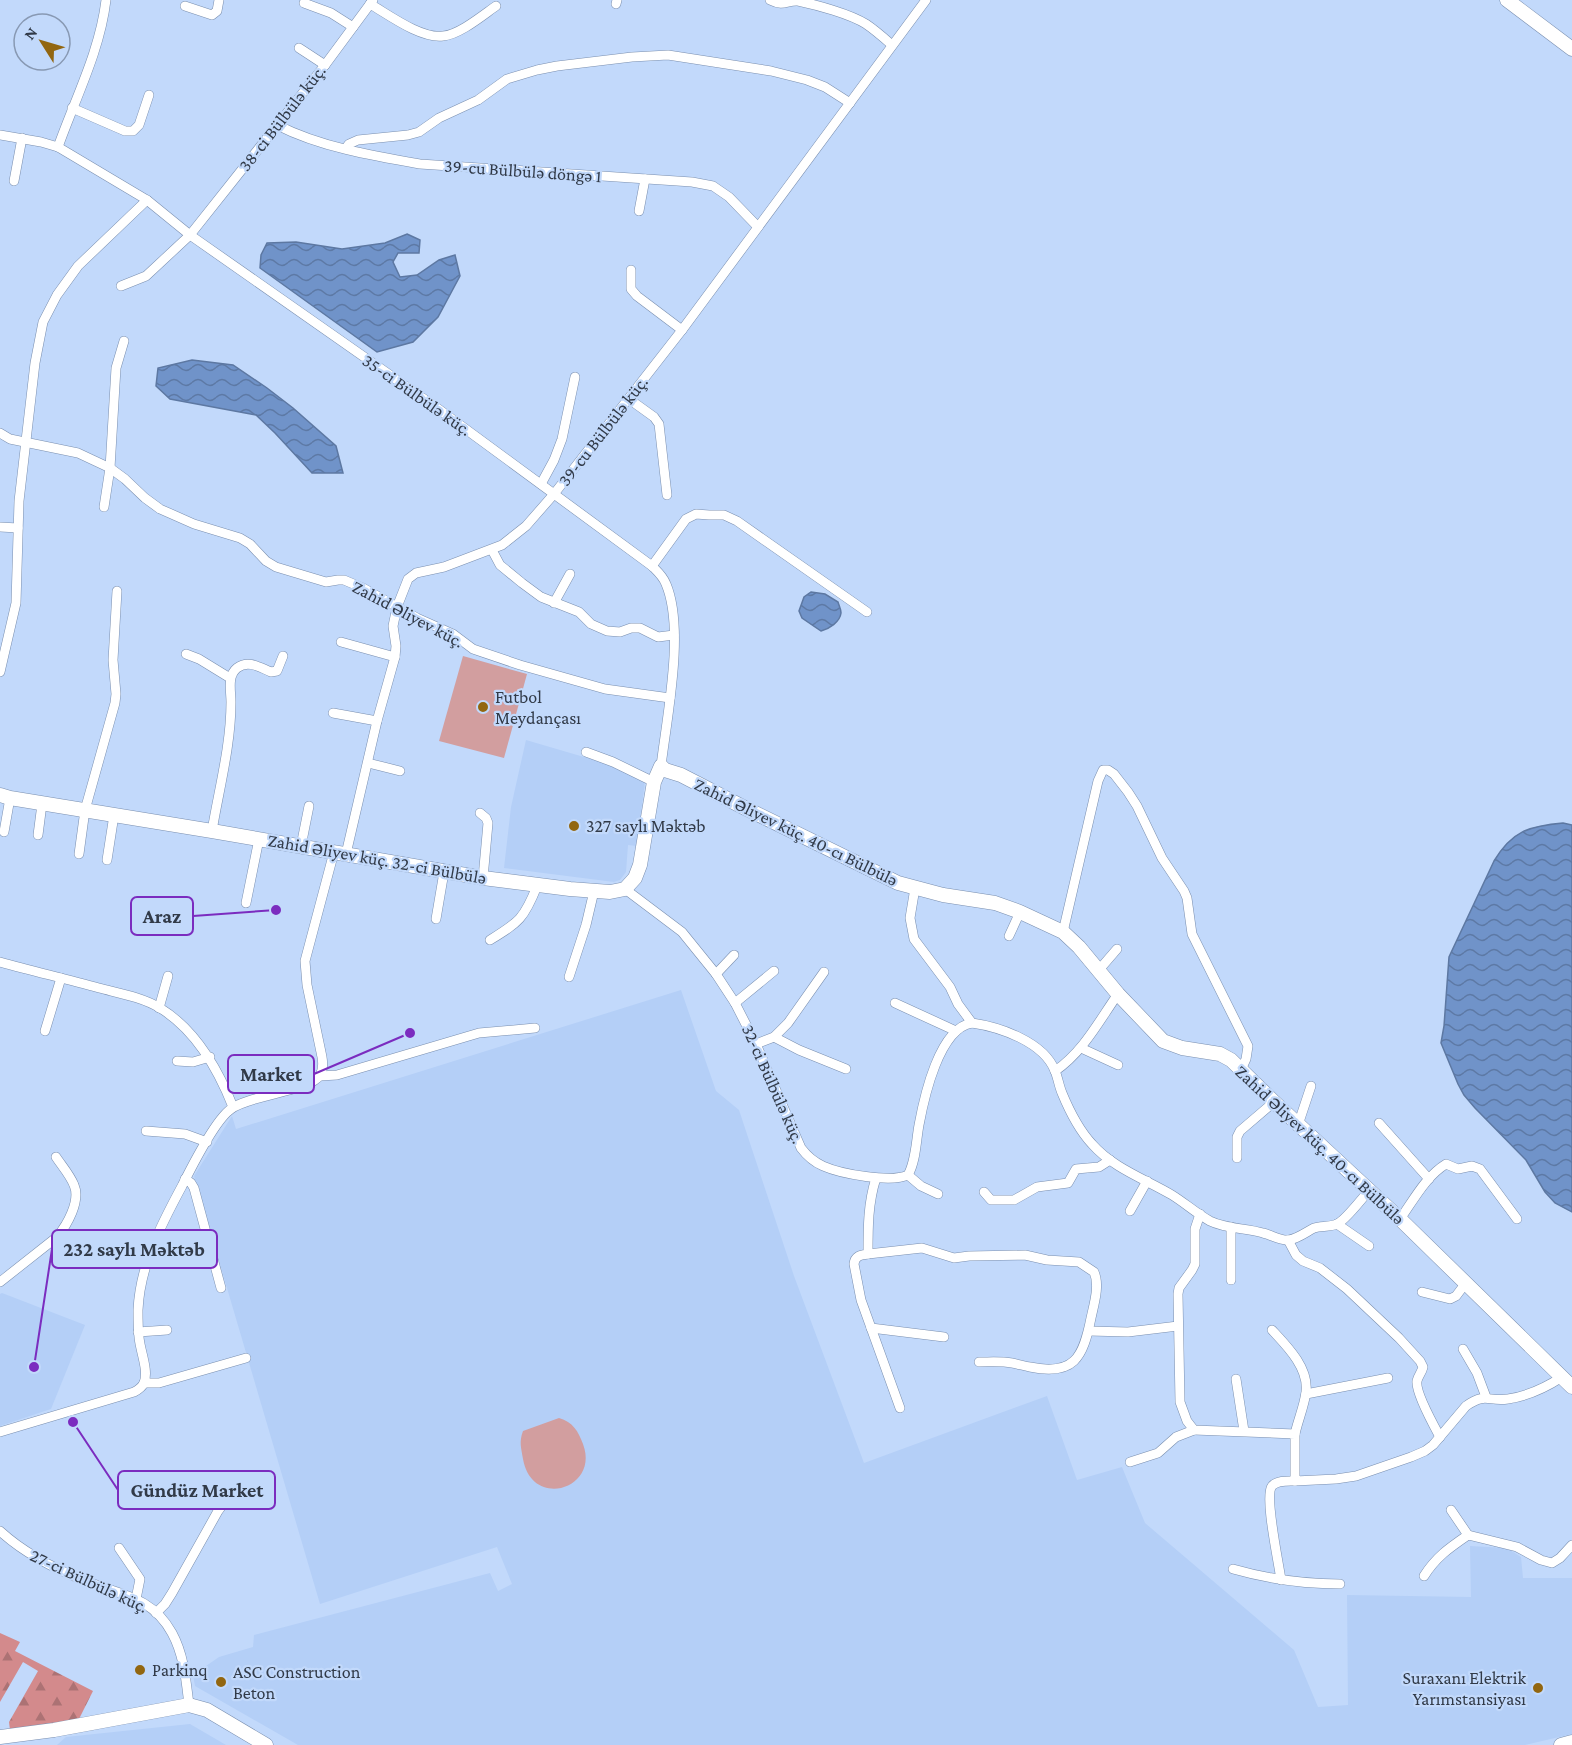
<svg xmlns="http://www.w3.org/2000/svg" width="1572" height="1745" viewBox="0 0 1572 1745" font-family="'Crimson Pro',serif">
  <defs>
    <pattern id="forest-firs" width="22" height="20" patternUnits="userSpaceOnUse" patternTransform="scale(1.5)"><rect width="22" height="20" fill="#d38a8c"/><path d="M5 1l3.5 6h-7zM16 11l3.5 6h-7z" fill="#ac7274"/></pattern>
    <pattern id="water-waves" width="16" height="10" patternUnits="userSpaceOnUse" patternTransform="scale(1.5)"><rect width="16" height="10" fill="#7093c9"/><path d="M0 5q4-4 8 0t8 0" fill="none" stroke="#5d79a5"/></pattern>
  </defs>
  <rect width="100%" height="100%" fill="#c2d9fb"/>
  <g fill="#b4cff7">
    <path d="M526,740L618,767L645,781L637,846L628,845L626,872L620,880L614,882L504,868L511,807Z"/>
    <path d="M681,990L716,1091L739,1110L794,1276L864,1463L1047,1396L1077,1480L1122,1467L1145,1523L1294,1650L1318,1707L1348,1705L1347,1595L1471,1597L1470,1546L1507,1548L1521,1557L1523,1578H1572V1734L1525,1745H298L195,1686L193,1675L219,1657L253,1647L254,1635L490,1573L498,1591L512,1584L497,1547L320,1604L194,1176L232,1116L236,1129Z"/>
    <path d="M2,1293L85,1325L51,1409L0,1426V1294Z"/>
    <path d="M190,1724L226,1745H57L66,1737Z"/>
  </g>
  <g fill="#d29e9f">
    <path d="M463,656L527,674L504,758L439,741Z"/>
    <path d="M559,1418C573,1422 578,1431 583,1444C600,1489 532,1510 523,1459C521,1447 519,1442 523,1431Z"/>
  </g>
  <path fill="url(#forest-firs)" d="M0,1633L20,1642L15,1651L93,1691L79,1719L10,1730L9,1722L38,1671L23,1662L0,1702Z"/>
  <g fill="url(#water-waves)" stroke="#5d78a2" stroke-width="1.5">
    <path d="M407,234L420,240L419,253H398L393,262L400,277L417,275L439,260L455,255L460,276L438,317L413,342L377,352L260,268L261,255L267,243L296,242L342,249L385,243Z"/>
    <path d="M192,360L233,365L267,388L293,408L336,446L343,473H312L275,433L256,415L170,399L156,386L158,368Z"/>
    <path d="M811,592L825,594L838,602C839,606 841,609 841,613C840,622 829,629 821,631L802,618L799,611L804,597Z"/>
    <path d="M1563,823L1572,825V1212L1555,1203L1545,1192L1526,1160L1475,1108L1464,1095L1458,1084L1441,1043L1444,1026L1449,957L1494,861C1512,831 1529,826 1563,823Z"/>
  </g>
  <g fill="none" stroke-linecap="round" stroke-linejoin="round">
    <g stroke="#7a8faf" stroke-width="10">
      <g id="street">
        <path d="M770,0C784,7 787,0 798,1C817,5 850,14 866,24C875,30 884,38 892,45"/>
        <path d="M304,3L331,13L353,27"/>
        <path d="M370,4C389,15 421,39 443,36C459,35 483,15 496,6"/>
        <path d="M616,4L617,0"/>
        <path d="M185,6L212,15L217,11L219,0"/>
        <path d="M299,48L325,65"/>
        <path d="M72,108L125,131H133L139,125L149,95"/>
        <path d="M277,125C320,147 373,156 420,164L692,182L713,186L729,197L758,227"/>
        <path d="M0,135L41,142L58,147L147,200L190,235L437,408L652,566C657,571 663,576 666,584C685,629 667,716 661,766"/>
        <path d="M58,147C75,99 100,51 106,0"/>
        <path d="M346,148L349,144L358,140L408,135L419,132L439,118L478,100L507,79L537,70L557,66L632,57L668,55L771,71L807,80L825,87L850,103"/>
        <path d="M14,181L22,138"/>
        <path d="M639,211L645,179"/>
        <path d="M631,270V289L637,296L682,330"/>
        <path d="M121,286L146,276L190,235L325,65L373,0"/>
        <path d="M629,399L654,417L659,424L667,495"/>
        <path d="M0,433L10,439L78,453L110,468L125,479L145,498L160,509L194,524L240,538L250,544L266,561L276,567L326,582L338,580H344L363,588L417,618L453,634L473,649L520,665L605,689L670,698"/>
        <path d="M541,484L554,460L562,439L575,377"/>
        <path d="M104,507L110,468L116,368L124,341"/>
        <path d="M0,527L18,528"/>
        <path d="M492,550L500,565L522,583L541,597L579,612L591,624L607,631L620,632L631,628H640L658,637L674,635"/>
        <path d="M652,566L686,519L696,514L709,515H724L737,521L867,612"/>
        <path d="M554,603L570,574"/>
        <path d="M341,642L395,657"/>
        <path d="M186,654L199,659L230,678"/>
        <path d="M0,672L16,603L19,501L35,363L43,322L57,295L78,266L147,200"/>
        <path d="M333,713L377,721"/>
        <path d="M586,752L613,762L654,782"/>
        <path d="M368,763L400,771"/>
        <path d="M480,813L486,818L488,823L483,878"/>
        <path d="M212,831C219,789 231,745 231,702C231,691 227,676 237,668C248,659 261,668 271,672L277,671L283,656"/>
        <path d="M4,832L10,798"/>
        <path d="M38,835L42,804"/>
        <path d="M301,846L309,806"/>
        <path d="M79,854L85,810L115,703L116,694L113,660L117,591"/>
        <path d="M346,854L377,721L395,657L396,646L393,626L397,607L408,579L416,573L444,567L502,545L526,526L554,494L682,330L926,0"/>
        <path d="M107,860L114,815"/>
        <path d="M915,888L910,918L914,939L950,987L958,1004L972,1023C1000,1027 1044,1042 1055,1071C1058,1078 1059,1086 1062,1093C1069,1110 1079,1130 1092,1144C1113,1168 1145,1179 1172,1195C1185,1203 1197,1214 1210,1221C1226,1229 1246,1228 1263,1233C1272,1235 1280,1241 1289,1240C1299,1238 1306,1232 1314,1228C1321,1226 1330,1227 1337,1224C1346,1220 1361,1199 1369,1191"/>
        <path d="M625,889L682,932L716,974L735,1003L756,1044L801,1148C807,1156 814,1162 823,1166C841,1174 891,1183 908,1175C916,1161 916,1141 919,1125C924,1098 939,1028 972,1023"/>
        <path d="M246,903L259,839"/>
        <path d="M436,919L444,872"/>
        <path d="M1063,932L1098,781L1103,770H1108L1114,774L1128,792L1137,806L1162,858L1184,891L1187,898L1192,934L1248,1046L1246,1059L1241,1070"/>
        <path d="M1009,936L1020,912"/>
        <path d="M490,940C519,922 524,919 537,886"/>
        <path d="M0,962C33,971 66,979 99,988C118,993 142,997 160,1008C196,1030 218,1069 233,1107"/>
        <path d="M1098,971L1117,949"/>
        <path d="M716,974L734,955"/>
        <path d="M569,977L586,925L594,891"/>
        <path d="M735,1003L774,971"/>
        <path d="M895,1003L956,1031"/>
        <path d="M159,1008L168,976"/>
        <path d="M45,1031L61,978"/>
        <path d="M774,1037L799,1050L846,1069"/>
        <path d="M756,1044L774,1037L788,1023L824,972"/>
        <path d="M1081,1048L1118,1065"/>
        <path d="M177,1061L193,1062L210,1057"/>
        <path d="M1055,1071C1083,1052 1099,1021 1118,994"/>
        <path d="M320,1076L337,1075L479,1033L535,1028"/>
        <path d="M1379,1123L1429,1179"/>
        <path d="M1298,1125L1311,1086"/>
        <path d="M146,1131L185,1134L207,1142"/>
        <path d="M1237,1158V1137L1240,1131L1274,1102"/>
        <path d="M908,1175L921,1186L938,1194"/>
        <path d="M876,1178C868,1203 868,1227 868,1254C860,1255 855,1256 854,1264L861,1300L900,1408"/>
        <path d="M185,1179L191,1183L194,1188L221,1288"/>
        <path d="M984,1192L991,1200H1014L1037,1187L1068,1183L1076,1169L1099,1167L1110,1160"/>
        <path d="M1130,1211L1147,1181"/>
        <path d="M1200,1214L1195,1229V1264L1192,1270L1179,1288L1178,1294L1180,1402L1187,1421L1194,1430L1295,1434V1481L1336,1479L1356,1476L1411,1457L1425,1451L1433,1445L1466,1406C1486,1392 1488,1402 1508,1399C1528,1396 1545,1388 1562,1377"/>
        <path d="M1400,1219C1413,1201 1426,1176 1446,1164L1458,1169L1472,1166L1480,1169L1517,1219"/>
        <path d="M1337,1224L1369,1246"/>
        <path d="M1288,1240L1296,1255L1303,1261L1320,1268L1347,1289L1399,1338L1420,1361L1423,1367C1422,1372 1418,1376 1417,1381C1415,1392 1434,1426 1440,1437"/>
        <path d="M868,1254L922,1248L954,1258L969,1256L1025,1255L1047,1260L1079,1262L1094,1272C1100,1285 1094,1304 1091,1318C1083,1358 1074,1376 1030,1367C1024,1366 1018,1364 1012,1363C1001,1361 990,1362 979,1362"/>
        <path d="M1231,1280V1227"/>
        <path d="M0,1282L57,1237C67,1225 81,1201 74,1185C70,1175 62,1166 56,1157"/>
        <path d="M1422,1292L1450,1299L1456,1296L1465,1284"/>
        <path d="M871,1328L944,1337"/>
        <path d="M1272,1330C1287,1346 1309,1368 1306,1392C1304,1407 1298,1420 1295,1434"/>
        <path d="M1089,1331L1128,1332L1178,1326"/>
        <path d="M138,1332L167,1330"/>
        <path d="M1463,1349L1477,1373L1486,1397"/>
        <path d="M1236,1379L1244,1431"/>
        <path d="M144,1383H159L246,1358"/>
        <path d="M1306,1394L1388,1378"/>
        <path d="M0,1432L134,1392C138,1390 142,1387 144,1383C149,1370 140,1351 139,1337C138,1328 138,1319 138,1310C140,1265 161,1225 182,1186C191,1168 216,1119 231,1109C249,1095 311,1091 320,1075C323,1070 323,1063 322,1057L307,985L305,961L334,852"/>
        <path d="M1130,1462L1158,1453L1176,1437L1194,1430"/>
        <path d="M1451,1510L1468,1535"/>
        <path d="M0,1531C24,1553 53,1568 83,1580C119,1595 151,1595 172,1633C184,1655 186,1680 189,1705"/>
        <path d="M119,1548L140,1579L136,1599"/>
        <path d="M1233,1569C1268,1579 1303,1584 1340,1584"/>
        <path d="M1424,1576C1436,1557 1449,1548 1468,1535L1517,1547L1541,1560L1552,1563L1560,1558L1572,1545"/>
        <path d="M1281,1580C1279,1564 1264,1496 1272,1486C1277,1480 1289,1481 1295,1481"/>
        <path d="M156,1613L165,1604L172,1593L218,1511L242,1478"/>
      </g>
    </g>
    <g stroke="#7a8faf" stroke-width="15">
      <g id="secondary">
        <path d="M1507,0L1572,49"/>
        <path d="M0,795L10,798L212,831L483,878L570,889L610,892L625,889L635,878L640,865L654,782L661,766L665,770L681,775L743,807L898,883L943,895L995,903L1020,912L1063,932L1079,947L1118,994L1163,1041L1182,1048L1220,1054L1231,1060L1274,1102L1400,1219L1572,1387"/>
        <path d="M0,1737L54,1730L189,1705L207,1710L266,1745"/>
        <path d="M1561,1745L1572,1742"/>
      </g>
    </g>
    <use href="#street" stroke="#fff" stroke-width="9"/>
    <use href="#secondary" stroke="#fff" stroke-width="14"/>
  </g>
  <g fill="#926610" stroke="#c2d9fb" stroke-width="2">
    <circle cx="483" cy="707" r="6"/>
    <circle cx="574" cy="826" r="6"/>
    <circle cx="140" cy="1670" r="6"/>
    <circle cx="221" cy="1682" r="6"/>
    <circle cx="1538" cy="1688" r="6"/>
  </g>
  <g text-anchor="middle" stroke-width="4.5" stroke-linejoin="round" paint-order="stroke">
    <g font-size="18" fill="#313a48" stroke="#c2d9fb">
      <text transform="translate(282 118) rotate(-52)" y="6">38-ci Bülbülə küç.</text>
      <text transform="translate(523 171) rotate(4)" y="6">39-cu Bülbülə döngə 1</text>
      <text transform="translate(417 395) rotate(35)" y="6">35-ci Bülbülə küç.</text>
      <text transform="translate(603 431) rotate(-52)" y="6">39-cu Bülbülə küç.</text>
      <text transform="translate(408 614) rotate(28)" y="6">Zahid Əliyev küç.</text>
      <text transform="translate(796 832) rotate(26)" y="6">Zahid Əliyev küç. 40-cı Bülbülə</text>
      <text transform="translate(377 859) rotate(10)" y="6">Zahid Əliyev küç. 32-ci Bülbülə</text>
      <text transform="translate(773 1084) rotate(66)" y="6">32-ci Bülbülə küç.</text>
      <text transform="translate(1320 1145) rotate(43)" y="6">Zahid Əliyev küç. 40-cı Bülbülə</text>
      <text transform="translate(89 1581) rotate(25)" y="6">27-ci Bülbülə küç.</text>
    </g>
    <g font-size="18" fill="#313a48" stroke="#c2d9fb" text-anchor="start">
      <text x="495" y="703">Futbol<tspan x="495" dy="21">Meydançası</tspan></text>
      <text x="586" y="832">327 saylı Məktəb</text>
      <text x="152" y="1676">Parkinq</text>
      <text x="233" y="1678">ASC Construction<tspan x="233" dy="21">Beton</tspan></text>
      <text x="1526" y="1684" text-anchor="end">Suraxanı Elektrik<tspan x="1526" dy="21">Yarımstansiyası</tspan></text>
    </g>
  </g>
  <path fill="none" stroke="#7b2cbf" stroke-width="2" d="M276 910L193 916M410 1033L314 1074M34 1367L52 1249M73 1422L118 1490"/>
  <g fill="#7b2cbf" stroke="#c2d9fb" stroke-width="2">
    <circle cx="276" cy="910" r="6"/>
    <circle cx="410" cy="1033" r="6"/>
    <circle cx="34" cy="1367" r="6"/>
    <circle cx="73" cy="1422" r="6"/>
  </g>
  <g fill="#c2d9fb" stroke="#7b2cbf" stroke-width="2">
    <rect x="131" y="897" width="62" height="38" rx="6"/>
    <rect x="228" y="1055" width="86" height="38" rx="6"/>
    <rect x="52" y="1230" width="165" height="38" rx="6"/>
    <rect x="118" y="1471" width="157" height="38" rx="6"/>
  </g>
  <g font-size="20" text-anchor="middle" font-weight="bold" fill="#313a48">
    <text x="162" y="923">Araz</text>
    <text x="271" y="1081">Market</text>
    <text x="134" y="1256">232 saylı Məktəb</text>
    <text x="197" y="1497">Gündüz Market</text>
  </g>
  <g transform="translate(42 42) rotate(307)"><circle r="28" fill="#c2d9fb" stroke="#8899b3" stroke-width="1.5"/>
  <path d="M0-4.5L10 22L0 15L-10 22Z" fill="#926610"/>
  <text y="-9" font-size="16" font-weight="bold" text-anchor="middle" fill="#313a48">N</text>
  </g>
</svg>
